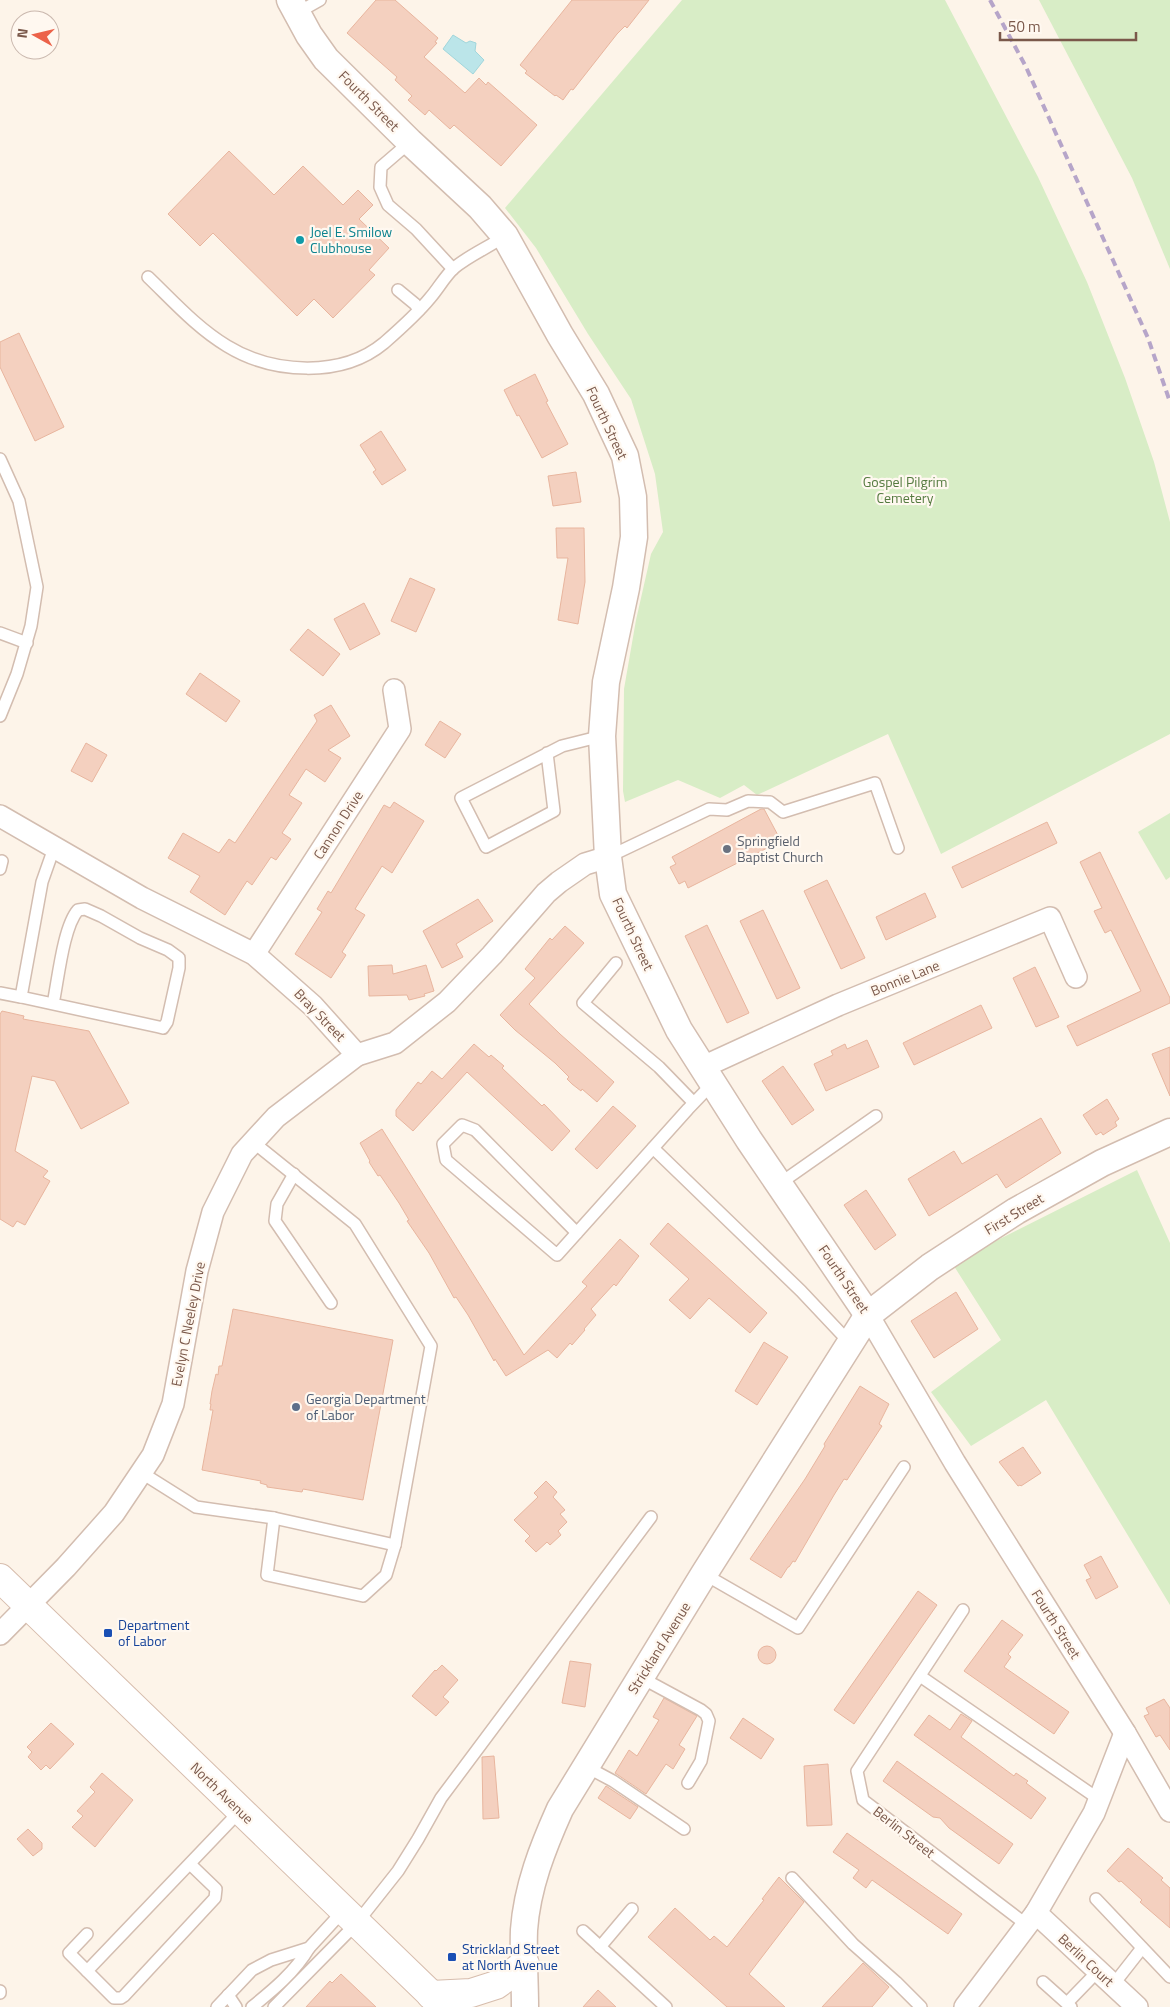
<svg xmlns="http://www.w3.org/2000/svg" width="1170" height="2007" viewBox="0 0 1170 2007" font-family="'Titillium Web',sans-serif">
  <rect width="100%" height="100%" fill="#fdf4e9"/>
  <g fill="#d8edc6">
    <path d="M682,0H945L1038,177L1087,282L1125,378L1154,462L1170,522V734L941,854L888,734L757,795L744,785L720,798L678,780L625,802L623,791L624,689L636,620L651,554L663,532L655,474L631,399L588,334L536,248L505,208Z"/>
    <path d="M1039,0H1170V269L1132,178Z"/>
    <path d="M1170,813V877L1166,880L1138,832Z"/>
    <path d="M1137,1170L1170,1243V1605L1046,1400L971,1446L931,1392L1001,1340L952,1263Z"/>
  </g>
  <path fill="#bbe5e9" stroke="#a1d6db" d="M453,35L466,43L470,41L476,43L475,51L484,60L473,74L443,49Z"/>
  <g fill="#f4d0bf" stroke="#e8b59e">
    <path d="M376,0H395L438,38L435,42L437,43L424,57L465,93L479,78L486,85L488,82L537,125L501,166L454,125L450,129L429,110L425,115L408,100L412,96L395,80L397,77L347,33Z"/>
    <path d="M572,0H649L627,28L625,26L617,34L573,90L571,89L563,100L556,95L555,96L525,73L527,71L520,65Z"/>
    <path d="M229,151L274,195L303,166L343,205L358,190L373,205L359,219L389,248L369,270L375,275L333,318L314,299L297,316L213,233L200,246L168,214Z"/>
    <path d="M19,333L64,427L35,441L0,367V342Z"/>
    <path d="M535,374L548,401L546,402L568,444L542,458L519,415L517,416L504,390Z"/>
    <path d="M381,431L406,470L382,485L373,472L376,470L360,445Z"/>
    <path d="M576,472L581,502L553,506L548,476Z"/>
    <path d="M556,528H584L585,582L578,624L558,620L568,558H557Z"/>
    <path d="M410,578L435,589L416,632L391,621Z"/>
    <path d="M364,603L380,634L350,650L334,619Z"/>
    <path d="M308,629L340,654L323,676L290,650Z"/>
    <path d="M200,673L240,701L226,722L186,694Z"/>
    <path d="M331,705L350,736L328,750L341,758L325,782L306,769L289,795L302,803L282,833L291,839L276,860L271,857L252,885L247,881L225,915L190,892L200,876L168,858L183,833L219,853L229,839L235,843L317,721L314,715Z"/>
    <path d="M440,721L461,734L445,758L425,745Z"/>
    <path d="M86,743L107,755L92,782L71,771Z"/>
    <path d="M394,802L424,821L392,873L382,866L355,909L365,915L342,952L346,955L331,978L295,954L322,912L317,909L328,891L331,893L384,805L390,808Z"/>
    <path d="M761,809H764L781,841L688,888L685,881L679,884L670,867L676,864L672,857Z"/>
    <path d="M1047,822L1057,843L962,888L952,867Z"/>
    <path d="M1100,852L1170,998V1003L1077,1046L1067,1026L1141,991L1111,930L1105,933L1094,911L1102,908L1080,862Z"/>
    <path d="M827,880L865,958L841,969L804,891Z"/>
    <path d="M925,893L936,917L886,940L876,917Z"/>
    <path d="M478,899L493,921L456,944L463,957L442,968L423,931Z"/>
    <path d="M763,910L800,988L777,999L740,921Z"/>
    <path d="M707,925L749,1013L727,1023L685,936Z"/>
    <path d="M565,926L584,943L529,1004L560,1034L614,1082L597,1102L582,1089L581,1091L572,1084L567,1079L569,1077L555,1063L515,1030L500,1015L535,978L525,969L550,938L552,940Z"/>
    <path d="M392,965L393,974L426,965L434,991L424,994L425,996L409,1000L407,995L369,996L368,966Z"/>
    <path d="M1035,967L1059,1017L1036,1027L1013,978Z"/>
    <path d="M981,1005L992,1028L914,1065L903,1043Z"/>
    <path d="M2,1011L24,1016L23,1019L89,1031L129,1103L81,1129L55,1081L32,1076L15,1151L48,1171L43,1177L50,1181L25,1225L17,1221L13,1227L0,1219V1014Z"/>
    <path d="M867,1040L879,1067L826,1091L814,1064L833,1055L831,1051L845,1044L847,1049Z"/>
    <path d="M474,1044L489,1057L491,1055L504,1066L502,1068L542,1106L544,1104L570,1131L552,1151L467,1072L413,1131L396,1116V1110L418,1082L421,1084L432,1071L442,1079Z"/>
    <path d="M1170,1047V1096L1152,1054Z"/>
    <path d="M783,1066L814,1110L792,1125L762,1081Z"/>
    <path d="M1107,1099L1119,1119L1115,1122L1117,1126L1103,1135L1101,1132L1096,1135L1083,1115Z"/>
    <path d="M613,1106L636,1126L597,1169L575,1149Z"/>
    <path d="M1041,1118L1061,1153L1006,1188L997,1174L929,1216L908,1179L954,1151L962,1164Z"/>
    <path d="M382,1129L524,1355L587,1286L582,1282L620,1239L639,1256L616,1286L614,1284L591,1309L596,1315L584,1329L585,1330L572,1345L570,1343L557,1358L548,1350L506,1376L495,1359L494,1361L468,1315L456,1297L454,1298L429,1253L407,1221L409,1220L399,1203L380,1175L378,1176L369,1162L370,1161L360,1143Z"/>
    <path d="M866,1190L896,1235L875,1250L844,1205Z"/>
    <path d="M668,1223L767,1313L750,1333L709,1298L690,1319L669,1300L689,1279L650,1244Z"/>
    <path d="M956,1292L978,1329L934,1358L911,1321Z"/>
    <path d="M233,1309L393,1340L363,1500L303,1489L302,1492L267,1487V1485L260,1483L261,1481L202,1470L213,1410H210L211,1404H210L212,1391L216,1374L218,1375L219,1366H222Z"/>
    <path d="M764,1342L788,1357L757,1405L735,1391Z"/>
    <path d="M860,1386L889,1404L879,1424L882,1426L847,1480L844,1479L834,1495L795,1562L793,1561L789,1567H788L781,1578L750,1559L805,1479L825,1446L824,1444Z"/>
    <path d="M1023,1447L1041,1473L1021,1486L1020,1485L1018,1486L999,1462Z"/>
    <path d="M546,1481L557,1492L553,1497L565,1510L560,1514L567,1522L558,1531L561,1535L550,1545L547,1542L536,1552L525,1541L530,1536L514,1520L538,1497L534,1493Z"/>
    <path d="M1101,1556L1118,1587L1096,1599L1086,1580L1091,1578L1084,1565Z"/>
    <path d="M918,1591L937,1605L854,1724L834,1710Z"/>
    <path d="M1002,1620L1023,1635L1008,1654L1011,1657L1004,1667L1069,1712L1054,1734L964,1671Z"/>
    <circle cx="767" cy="1655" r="9"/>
    <path d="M570,1661L591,1664L585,1707L562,1703Z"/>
    <path d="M442,1665L458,1680L443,1697L449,1702L436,1716L412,1696L435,1670L436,1671Z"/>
    <path d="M664,1698L697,1716L679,1745L685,1749L673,1769L666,1764L646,1794L615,1773L629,1750L637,1756L659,1720L653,1717Z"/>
    <path d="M1164,1699L1170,1708V1750L1160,1735L1156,1737L1144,1716L1149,1714L1146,1708Z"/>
    <path d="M961,1714L972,1721L961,1737L1014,1776L1016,1773L1028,1781L1026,1783L1046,1798L1031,1819L914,1735L929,1715L950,1730Z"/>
    <path d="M743,1718L774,1739L761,1759L730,1738Z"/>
    <path d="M51,1723L74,1744L50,1769L46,1765L41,1770L28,1757L32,1752L27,1747Z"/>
    <path d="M494,1756L499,1818L483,1819L482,1757Z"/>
    <path d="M897,1761L1013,1844L999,1864L949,1828L940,1818L933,1817L883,1781Z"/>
    <path d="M828,1764L832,1825L807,1826L804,1766Z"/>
    <path d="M102,1773L133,1800L95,1847L72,1827L83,1816L77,1811L95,1792L90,1787Z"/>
    <path d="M606,1786L638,1807L630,1819L598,1798Z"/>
    <path d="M28,1829L42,1843V1849L33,1856L17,1839Z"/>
    <path d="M847,1833L962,1914L948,1934L872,1880L866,1888L853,1878L859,1870L833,1852Z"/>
    <path d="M1128,1848L1163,1878L1161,1880L1170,1888V1928L1140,1902L1142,1900L1121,1881L1119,1882L1107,1871Z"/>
    <path d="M779,1877L804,1902L749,1974L785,2007H727L648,1937L675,1908L710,1940L714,1936L727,1947L764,1900L762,1899Z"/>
    <path d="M863,1963L889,1987L872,2007H822Z"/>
    <path d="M341,1974L376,2007H306L330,1981L332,1983Z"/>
    <path d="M598,1990L616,2007H583Z"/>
  </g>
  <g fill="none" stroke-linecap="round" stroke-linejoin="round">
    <g stroke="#d3bdb0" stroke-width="14">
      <g id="service">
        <path d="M297,13L320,0"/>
        <path d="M410,142L381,167L380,187L388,205L416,229L453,269"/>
        <path d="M148,277C173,301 197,328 227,346C273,374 342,378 384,343C400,329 417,314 430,298C438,289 445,276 454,268C468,256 489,247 505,236"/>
        <path d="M398,290L415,304L419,310"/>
        <path d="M0,459L19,501L37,587L31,626L17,674L0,716"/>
        <path d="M0,633L27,643"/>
        <path d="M547,753L554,811L486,847L461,798L562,746L602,736"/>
        <path d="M608,857L709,809L727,810L748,801L770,802L783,812L875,783L898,848"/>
        <path d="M0,869L2,861"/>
        <path d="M616,963L583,1003L659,1067L693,1102"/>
        <path d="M0,993L21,997"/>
        <path d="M53,1004C58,981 63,927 78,910L85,909L101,916L140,938L168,950L179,958V968L167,1022L163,1028L159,1027L21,997L42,882L54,848"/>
        <path d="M253,1142L355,1224L431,1346L395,1545L386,1575L363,1596L267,1575L274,1518"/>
        <path d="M653,1148L801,1291L850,1343"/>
        <path d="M294,1174L277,1204L275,1221L331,1303"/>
        <path d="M779,1184L876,1116"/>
        <path d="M577,1233L475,1130L462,1125L443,1144L446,1160L557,1255L688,1109L713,1083"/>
        <path d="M142,1473L196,1507L274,1518L395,1545"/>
        <path d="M704,1574L798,1628L904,1467"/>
        <path d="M963,1610L857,1771L863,1800L1027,1925"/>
        <path d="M920,1676L1100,1800"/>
        <path d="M640,1677L701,1710L706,1714L709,1721L701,1761L688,1783"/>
        <path d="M585,1766L613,1781L684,1829"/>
        <path d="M190,1864L216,1889L215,1898L124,1996L121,1998H114L87,1971L240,1811"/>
        <path d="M792,1878L853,1944L896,1982L921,2007"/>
        <path d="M1096,1899L1170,1977"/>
        <path d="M583,1931L666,2007"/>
        <path d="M87,1934L69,1953L87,1971"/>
        <path d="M600,1947L632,1909"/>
        <path d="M1043,1982L1071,2007"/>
        <path d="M1113,1985L1142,1948"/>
        <path d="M0,1991V1993"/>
        <path d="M228,1995L236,2007"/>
        <path d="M1067,2003L1098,1971"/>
        <path d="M217,2007L252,1970L271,1960L309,1948L343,1911"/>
        <path d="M252,2007C273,1990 295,1972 309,1948"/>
        <path d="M274,2007L356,1924L398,1871L418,1839L441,1798L651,1517"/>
      </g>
    </g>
    <g stroke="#d3bdb0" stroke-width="24">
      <g id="minor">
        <path d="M0,816L142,898L254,954L313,1006L357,1055L395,1043L447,1002L492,955L546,893L559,882L585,864L608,857"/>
        <path d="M254,954L400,729L394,690"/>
        <path d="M703,1067L838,1005L1050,918L1076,977"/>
        <path d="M868,1315L955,1463L1125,1733L1170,1811"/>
        <path d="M0,1634L66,1567L114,1513L153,1455L173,1404L197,1271L213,1212L242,1154L276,1117L357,1055"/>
        <path d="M1036,1913L1137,2007"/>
        <path d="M965,2007L1036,1913L1094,1813L1125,1733"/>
      </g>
    </g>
    <g stroke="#d3bdb0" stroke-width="29">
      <g id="tertiary">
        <path d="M290,0L309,35L326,59L410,142L480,207L505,236L560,335L596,394L625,456L633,497L634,537L626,588L606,682L602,736L608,857L613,894L679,1030L749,1140L868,1315"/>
        <path d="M525,2007C525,1982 523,1955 524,1930C527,1887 543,1847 560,1809L704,1574L868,1315L930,1267L1016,1211L1102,1163L1170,1132"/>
      </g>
    </g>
    <g stroke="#d7bdad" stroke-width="30">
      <g id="secondary">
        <path d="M0,1578L444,2007"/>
        <path d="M431,1995L471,1993L496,1985L525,1964"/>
      </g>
    </g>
    <use href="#service" stroke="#fff" stroke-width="11"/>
    <use href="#minor" stroke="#fff" stroke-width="21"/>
    <use href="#tertiary" stroke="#fff" stroke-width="26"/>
    <use href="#secondary" stroke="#fff" stroke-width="28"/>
    <path stroke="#b6a5c9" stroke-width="4" stroke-dasharray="8 5" stroke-linecap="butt" d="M990,0L1026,67L1148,338L1170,402"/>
  </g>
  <circle fill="#0f9aa8" stroke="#fff8f0" stroke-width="2" cx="300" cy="240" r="5"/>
  <circle fill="#6b7280" stroke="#fff8f0" stroke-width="2" cx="727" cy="849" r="5"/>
  <circle fill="#5c6f8a" stroke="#fff8f0" stroke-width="2" cx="296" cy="1407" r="5"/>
  <g fill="#1a4fb4" stroke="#fff8f0" stroke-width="2">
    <rect x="103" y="1628" width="10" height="10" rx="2.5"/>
    <rect x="447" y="1952" width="10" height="10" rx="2.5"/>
  </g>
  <g text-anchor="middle" stroke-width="4.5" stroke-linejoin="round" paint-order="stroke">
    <g font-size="14" fill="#7a584a" stroke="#fff8f0">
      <text transform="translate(369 101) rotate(45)" y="5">Fourth Street</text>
      <text transform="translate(607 423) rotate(65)" y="5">Fourth Street</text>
      <text transform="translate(338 825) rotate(-57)" y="5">Cannon Drive</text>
      <text transform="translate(633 934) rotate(65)" y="5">Fourth Street</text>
      <text transform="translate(905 978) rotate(-22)" y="5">Bonnie Lane</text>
      <text transform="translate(320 1015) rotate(46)" y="5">Bray Street</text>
      <text transform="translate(1014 1214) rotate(-31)" y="5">First Street</text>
      <text transform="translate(844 1279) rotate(56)" y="5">Fourth Street</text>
      <text transform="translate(188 1324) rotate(-79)" y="5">Evelyn C Neeley Drive</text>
      <text transform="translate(1056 1624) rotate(58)" y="5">Fourth Street</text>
      <text transform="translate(659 1648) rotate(-58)" y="5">Strickland Avenue</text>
      <text transform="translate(222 1793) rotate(44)" y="5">North Avenue</text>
      <text transform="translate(904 1832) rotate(38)" y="5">Berlin Street</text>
      <text transform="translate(1086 1960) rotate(43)" y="5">Berlin Court</text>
    </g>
    <g font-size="14" fill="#0d838f" stroke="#fff8f0" text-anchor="start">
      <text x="310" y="237">Joel E. Smilow<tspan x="310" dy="16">Clubhouse</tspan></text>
    </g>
    <g font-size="14" fill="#547a3f" stroke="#fff8f0">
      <text x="905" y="487">Gospel Pilgrim<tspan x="905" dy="16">Cemetery</tspan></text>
    </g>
    <g font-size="14" fill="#5b616d" stroke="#fff8f0" text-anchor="start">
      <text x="737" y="846">Springfield<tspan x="737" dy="16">Baptist Church</tspan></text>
    </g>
    <g font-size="14" fill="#4e5e75" stroke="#fff8f0" text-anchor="start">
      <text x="306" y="1404">Georgia Department<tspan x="306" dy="16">of Labor</tspan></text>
    </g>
    <g font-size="14" fill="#164399" stroke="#fff8f0" text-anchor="start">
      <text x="118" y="1630">Department<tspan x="118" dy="16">of Labor</tspan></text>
      <text x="462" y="1954">Strickland Street<tspan x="462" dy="16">at North Avenue</tspan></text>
    </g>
  </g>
  <g transform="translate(35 35) rotate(278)"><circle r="24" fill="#fff8f0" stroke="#cab8ae"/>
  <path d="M0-4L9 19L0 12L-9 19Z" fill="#ec6249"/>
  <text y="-8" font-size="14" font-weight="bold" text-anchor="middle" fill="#7a584a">N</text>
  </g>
  <path d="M1000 32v8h136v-8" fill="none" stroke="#7a584a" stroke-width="2.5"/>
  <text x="1008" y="32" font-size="15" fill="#7a584a" stroke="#fff8f0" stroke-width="4" paint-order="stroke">50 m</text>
</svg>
